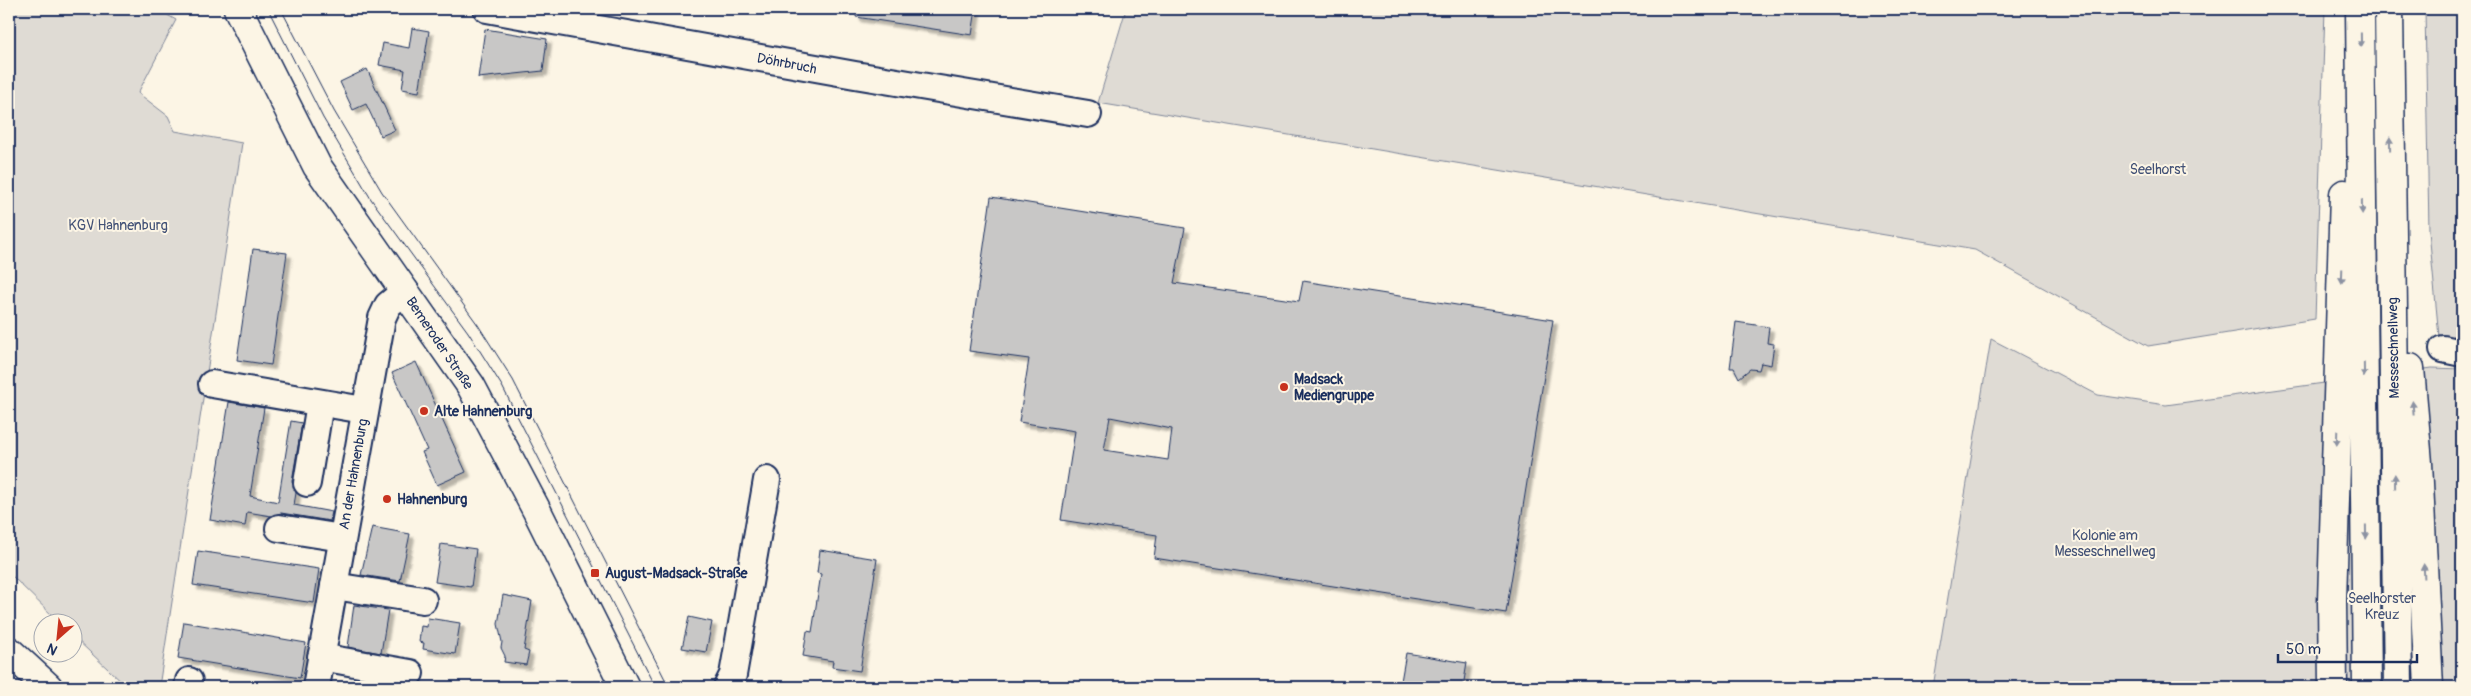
<svg xmlns="http://www.w3.org/2000/svg" width="2471" height="696" viewBox="0 0 2471 696" font-family="Pangolin,sans-serif">
  <defs>
    <filter id="shadow"><feDropShadow dx="4.5" dy="4.5" stdDeviation="1" flood-color="#0004"/></filter>
  </defs>
  <rect width="100%" height="100%" fill="#fcf5e5"/>
  <filter id="ink" filterUnits="userSpaceOnUse"><feTurbulence type="fractalNoise" baseFrequency=".02" numOctaves="2"/><feDisplacementMap in="SourceGraphic" scale="10" xChannelSelector="R" yChannelSelector="G"/><feConvolveMatrix kernelMatrix="1 2 1 2 8 2 1 2 1" color-interpolation-filters="sRGB"/></filter>
  <g filter="url(#ink)">
    <g fill="#dfdbd4" stroke="#7d8599">
      <path d="M9,9H157L176,20L138,93L168,116L175,131L242,143L159,687H127L73,636L72,624L60,623L9,573Z"/>
      <path d="M1126,9H2325L2315,319L2148,346L1975,250L1098,103Z"/>
      <path d="M2425,9H2462V341L2439,337L2429,231Z"/>
      <path d="M1991,339L2098,395L2166,405L2432,368L2462,369V687H1933Z"/>
    </g>
    <g fill="#c8c7c6" stroke="#1b2f5e" fill-rule="evenodd" filter="url(#shadow)">
      <path d="M857,9H976L972,35L856,17Z"/>
      <path d="M412,28L429,31L419,92L402,89L405,70L379,65L383,43L409,48Z"/>
      <path d="M485,29L547,39L543,71L478,78Z"/>
      <path d="M367,69L395,130L381,136L366,104L353,110L340,82Z"/>
      <path d="M991,197L1185,228L1174,283L1299,301L1303,281L1553,320L1506,613L1154,558L1157,535L1061,520L1075,431L1019,422L1029,359L969,351ZM1110,417L1172,429L1168,460L1104,450Z"/>
      <path d="M253,249L287,253L271,365L237,360Z"/>
      <path d="M1736,322L1769,327L1767,343L1774,344L1771,365L1761,363L1759,370L1750,369L1739,378L1734,368H1730Z"/>
      <path d="M416,362L466,472L437,485L422,452L427,450L392,373Z"/>
      <path d="M229,402L264,408L250,496L278,502L291,421L302,423L292,481L296,493L294,505L332,512L330,521L281,513L271,516L247,512L245,526L210,520Z"/>
      <path d="M372,527L410,534L400,581L361,575Z"/>
      <path d="M441,544L476,549L471,587L435,582Z"/>
      <path d="M820,550L877,559L860,671L832,667L833,661L803,656L807,631L812,632L821,574L817,573Z"/>
      <path d="M198,551L319,569L314,603L193,585Z"/>
      <path d="M503,595L532,601L524,650L529,652L526,665L504,662L505,656L501,648L502,642L498,624Z"/>
      <path d="M354,605L388,610L381,653L348,647Z"/>
      <path d="M689,617L712,622L706,652L682,648Z"/>
      <path d="M428,618L460,623L455,654L423,649L424,643L419,642L421,626L427,627Z"/>
      <path d="M184,622L306,643L300,678L178,658Z"/>
      <path d="M1406,653L1467,663L1463,687H1400Z"/>
    </g>
    <g fill="none" stroke-linecap="round" stroke-linejoin="round">
      <g stroke="#1b2f5e" stroke-width="30">
        <g id="minor">
          <path d="M487,9L855,75L1088,114"/>
          <path d="M2443,349L2462,353"/>
          <path d="M212,384L364,410"/>
          <path d="M307,483L320,403"/>
          <path d="M279,528L342,538"/>
          <path d="M334,586L423,600"/>
          <path d="M321,657L410,673"/>
          <path d="M188,687L189,681"/>
          <path d="M316,687L382,318L388,305L405,291"/>
          <path d="M727,687L733,675L767,480"/>
        </g>
      </g>
      <g stroke="#1b2f5e" stroke-width="31">
        <path id="major" d="M238,9L317,166L471,386L537,511L625,687"/>
      </g>
      <g stroke="#1b2f5e" stroke-width="31">
        <g id="highway">
          <path d="M2360,9L2367,687"/>
          <path d="M2389,9L2398,687"/>
          <path d="M2410,368L2418,463L2429,687"/>
          <path d="M9,651L48,687"/>
          <path d="M2333,687L2332,601L2344,194"/>
        </g>
      </g>
      <use href="#minor" stroke="#fcf5e5" stroke-width="26"/>
      <use href="#major" stroke="#fcf5e5" stroke-width="28"/>
      <use href="#highway" stroke="#fcf5e5" stroke-width="28"/>
      <g stroke="#1b2f5e" stroke-width="1">
        <path d="M268,9L323,118L371,199L468,332L502,386L655,687"/>
        <path d="M281,9L334,111L382,192L478,325L513,380L669,687"/>
      </g>
    </g>
    <defs><path id="oneway-solid" d="M-6-.8H1V-3.2L6.5 0L1 3.2V.8H-6Z" transform="scale(1.25)"/></defs>
    <g fill="#8c92a2">
      <use href="#oneway-solid" transform="translate(2361 40) rotate(89)"/>
      <use href="#oneway-solid" transform="translate(2390 144) rotate(-91)"/>
      <use href="#oneway-solid" transform="translate(2362 207) rotate(89)"/>
      <use href="#oneway-solid" transform="translate(2342 276) rotate(92)"/>
      <use href="#oneway-solid" transform="translate(2364 370) rotate(89)"/>
      <use href="#oneway-solid" transform="translate(2413 408) rotate(-95)"/>
      <use href="#oneway-solid" transform="translate(2337 438) rotate(92)"/>
      <use href="#oneway-solid" transform="translate(2395 481) rotate(-91)"/>
      <use href="#oneway-solid" transform="translate(2366 532) rotate(89)"/>
      <use href="#oneway-solid" transform="translate(2424 571) rotate(-93)"/>
    </g>
  </g>
  <g fill="#c8321e" stroke="#fcf5e5" stroke-width="2">
    <circle cx="1284" cy="387" r="5"/>
    <circle cx="424" cy="411" r="5"/>
    <circle cx="387" cy="499" r="5"/>
    <rect x="590" y="568" width="10" height="10" rx="2.5"/>
  </g>
  <g text-anchor="middle" stroke-width="4" stroke-linejoin="round" paint-order="stroke">
    <g font-size="14" fill="#1b2f5e" stroke="#fcf5e5">
      <text transform="translate(787 63) rotate(11)" y="5">Döhrbruch</text>
      <text transform="translate(440 343) rotate(56)" y="5">Bemeroder Straße</text>
      <text transform="translate(2393 348) rotate(-91)" y="5">Messeschnellweg</text>
      <text transform="translate(353 474) rotate(-80)" y="5">An der Hahnenburg</text>
    </g>
    <g font-size="14" fill="#425176" stroke="#fcf5e5">
      <text x="2158" y="174">Seelhorst</text>
      <text x="118" y="230">KGV Hahnenburg</text>
      <text x="2105" y="540">Kolonie am<tspan x="2105" dy="16">Messeschnellweg</tspan></text>
      <text x="2382" y="603">Seelhorster<tspan x="2382" dy="16">Kreuz</tspan></text>
    </g>
    <g font-size="14" font-weight="bold" fill="#1b2f5e" stroke="#fcf5e5" text-anchor="start">
      <text x="1294" y="384">Madsack<tspan x="1294" dy="16">Mediengruppe</tspan></text>
      <text x="434" y="416">Alte Hahnenburg</text>
      <text x="397" y="504">Hahnenburg</text>
      <text x="605" y="578">August-Madsack-Straße</text>
    </g>
  </g>
  <rect width="2471" height="696" fill="none" stroke="#fcf5e5" stroke-width="30"/>
  <rect x="15" y="15" width="2441" height="666" fill="none" stroke="#1b2f5e" stroke-width="2" filter="url(#ink)"/>
  <g transform="translate(58 638) rotate(207)"><circle r="24" fill="#fcf5e5" stroke="#a2a6af"/>
  <path d="M0-4L9 19L0 12L-9 19Z" fill="#c8321e"/>
  <text y="-8" font-size="14" font-weight="bold" text-anchor="middle" fill="#1b2f5e">N</text>
  </g>
  <path d="M2278 654v8h139v-8" fill="none" stroke="#1b2f5e" stroke-width="2.5"/>
  <text x="2286" y="654" font-size="15" fill="#1b2f5e" stroke="#fcf5e5" stroke-width="4" paint-order="stroke">50 m</text>
</svg>
